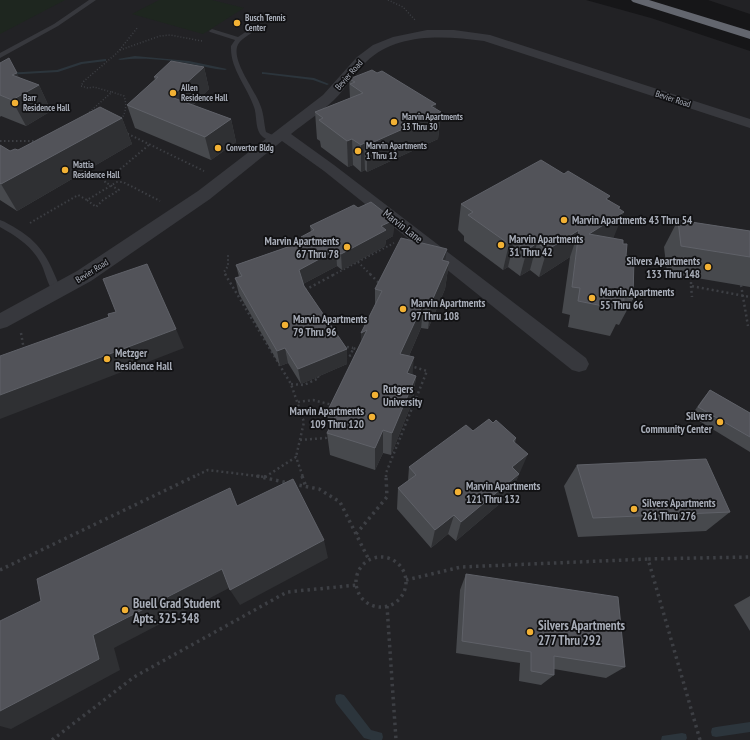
<svg xmlns="http://www.w3.org/2000/svg" width="750" height="740" viewBox="0 0 750 740" font-family="'PT Sans Narrow',sans-serif">
  <rect width="100%" height="100%" fill="#161618"/>
  <g fill="#222225">
    <path d="M0,0H586L651,18L750,51V740H0Z"/>
    <path d="M708,0H750V14Z"/>
  </g>
  <g fill="#1e261f">
    <path d="M0,0H65L0,34Z"/>
    <path d="M159,0H212L244,8L203,34L132,14Z"/>
  </g>
  <g fill="none" stroke-linecap="round" stroke-linejoin="round">
    <g fill="#2c353c" fill-rule="evenodd">
      <path d="M135,56L189,61L227,69L225,70C213,69 203,66 192,64C169,60 142,57 120,60L118,59Z"/>
      <path d="M105,59H106V61L82,64L58,72L6,75L0,77V75L6,73L57,70L81,62Z"/>
      <path d="M262,72L314,78L329,84L327,85L313,80L264,74H262Z"/>
      <path d="M340,694L344,695L371,730L382,733L383,737L382,740H371L364,738L336,703L335,699L336,695Z"/>
      <path d="M750,722V732L716,737L712,736L711,732L712,728L716,727Z"/>
      <path d="M682,733L686,734L687,738L686,740H661L662,736Z"/>
    </g>
    <g stroke="#3d3f44" stroke-width="1.5" stroke-dasharray="1 2" stroke-linecap="butt">
      <path d="M388,0L403,7L415,20"/>
      <path d="M120,50L160,36L170,35L202,41"/>
      <path d="M111,92L94,87L88,88L81,86L84,81L117,53L138,27"/>
      <path d="M85,116L112,92L124,96C127,105 126,112 121,120"/>
    </g>
    <g stroke="#3d3f44" stroke-width="2" stroke-dasharray="1.5 2.5" stroke-linecap="butt">
      <path d="M120,121L121,119"/>
      <path d="M124,132L204,171"/>
      <path d="M0,141H38"/>
      <path d="M87,200L96,207L103,200L119,190L105,182L150,144"/>
      <path d="M30,223L78,195L87,200L117,182H123L160,201"/>
      <path d="M358,262L371,275"/>
      <path d="M226,275L224,272L228,266V255"/>
      <path d="M333,275L394,243"/>
    </g>
    <g stroke="#3d3f44" stroke-width="2.5" stroke-dasharray="2 3" stroke-linecap="butt">
      <path d="M225,274L291,384L304,422L296,457"/>
      <path d="M370,274L380,284"/>
      <path d="M691,277V286L750,297"/>
      <path d="M741,285L748,326"/>
      <path d="M691,286L692,297"/>
      <path d="M305,290L335,274"/>
      <path d="M21,333L24,350"/>
      <path d="M342,346L353,348"/>
      <path d="M345,359L351,355L353,348L360,351"/>
      <path d="M291,384L304,385L319,378L317,375"/>
      <path d="M298,402L313,400L333,405"/>
      <path d="M300,440L326,438L328,433"/>
      <path d="M193,477L208,470L265,477"/>
      <path d="M265,477L296,457L303,477"/>
      <path d="M386,477V473L427,371L411,366"/>
    </g>
    <g stroke="#3d3f44" stroke-width="3.5" stroke-dasharray="2.5 4" stroke-linecap="butt">
      <path d="M257,476L288,483"/>
      <path d="M302,476L306,487"/>
      <path d="M265,477L266,476"/>
      <path d="M293,484L319,489L340,502L369,560"/>
      <path d="M356,534L387,497L386,476"/>
      <circle cx="381" cy="582" r="25"/>
      <path d="M0,570L195,476"/>
      <path d="M406,580L461,567L648,559"/>
      <path d="M387,606L396,740"/>
      <path d="M52,740L134,677L287,592L357,585"/>
      <path d="M700,740L648,559L750,557"/>
    </g>
    <g fill="#37383d" fill-rule="evenodd">
      <path d="M89,0H96L58,26L0,58V53L54,24Z"/>
      <path d="M212,29L238,37L250,29L255,30C250,35 239,39 237,47C233,64 256,91 261,107C264,115 264,124 266,132L277,137V141C271,142 264,139 260,134C255,126 257,115 254,107C247,86 230,69 231,46L235,40L210,32L209,31Z"/>
      <path d="M0,220C6,222 12,226 17,229C44,245 50,264 62,292L60,295H54C49,286 46,277 43,268C34,247 19,238 0,227Z"/>
    </g>
    <path fill="#37383d" fill-rule="evenodd" d="M427,30H454L490,35L750,119V128L484,41C445,36 397,32 366,62C354,74 346,88 334,100C321,112 305,123 291,134L334,165L586,358L589,364L586,370L579,372L572,370L324,171L282,141L210,199L91,281L7,327L0,329V313L77,271L198,191L323,95L357,57L373,45L393,37Z"/>
    <path fill="#63666e" fill-rule="evenodd" d="M631,0H649L750,31V39L633,2Z"/>
  </g>
  <g fill="#47494d">
    <path d="M0,63L20,78L39,85L51,111L26,126L1,116L0,117Z"/>
    <path d="M204,67L209,89L193,105L231,119L236,142L211,160L135,128L127,105L155,80L154,77Z"/>
    <path d="M349,79L436,109L441,112L438,139L367,172L365,170L361,172L353,165L348,167L321,147L320,141L317,139L315,112L350,98Z"/>
    <path d="M122,118L132,144L17,211L0,200V145L10,151L18,150Z"/>
    <path d="M609,200L619,209L613,239L623,244L626,256L633,299L619,325L616,324L610,336L568,327L570,315L562,313L570,257L539,277L530,270L520,276L508,267L503,270L464,241V236L458,230L461,204Z"/>
    <path d="M358,208L394,220L393,236L386,240L385,246L342,270L337,266L303,284L304,286L347,349V364L301,384L288,363L280,366L239,294L235,278L239,277L236,265L301,242V237L311,232L310,226Z"/>
    <path d="M678,220L750,231V287L667,273L664,247Z"/>
    <path d="M445,261L449,262L445,289L428,329L421,328L409,356L412,374L416,376L413,400L391,455L383,453L375,470L330,455L327,433L329,429L327,412L362,341L361,333L375,305V289Z"/>
    <path d="M710,390L750,413V452L691,416L702,400Z"/>
    <path d="M493,423L516,438L515,443L519,474L510,495L456,541L448,534L431,548L397,509L398,488L408,481L409,467L473,431Z"/>
    <path d="M577,465L730,512L706,531L578,537L564,486Z"/>
    <path d="M466,574L625,667L606,678L554,669V675L541,685L519,681L520,663L456,653L460,590Z"/>
    <path d="M750,596V631L734,605Z"/>
  </g>
  <g fill="#2f3033">
    <path d="M204,67L209,89L178,120L171,97Z"/>
    <path d="M17,73L26,92L39,85L51,111L26,126L12,100V75Z"/>
    <path d="M436,104L435,115L441,112L438,139L367,172V145L431,106Z"/>
    <path d="M122,118L132,144L17,211L1,184Z"/>
    <path d="M231,119L236,142L211,160L205,137Z"/>
    <path d="M352,139L353,165L348,167L347,141Z"/>
    <path d="M364,143L365,170L361,172V145Z"/>
    <path d="M620,207L615,218L624,212L613,239L589,234Z"/>
    <path d="M394,220L393,236L386,240L385,246L342,270L341,254L381,226Z"/>
    <path d="M579,230L570,257L539,277L547,250Z"/>
    <path d="M514,241L508,267L503,270L509,244Z"/>
    <path d="M537,243L530,270L520,276L527,250Z"/>
    <path d="M447,249L443,276L442,260Z"/>
    <path d="M336,250L337,266L301,285L299,270Z"/>
    <path d="M449,262L445,289L428,329L431,303Z"/>
    <path d="M424,302L421,328L399,379L400,354Z"/>
    <path d="M176,329L184,348L0,419V395Z"/>
    <path d="M367,330L362,358L361,333Z"/>
    <path d="M285,348L288,363L280,366L277,351Z"/>
    <path d="M347,349V364L301,384L298,369Z"/>
    <path d="M414,357L412,382L407,373Z"/>
    <path d="M416,376L413,400L391,455L392,433Z"/>
    <path d="M383,430V453L375,470V448Z"/>
    <path d="M528,454L510,495L456,541L461,522L512,467Z"/>
    <path d="M454,515L448,534L431,548L435,530Z"/>
    <path d="M324,540L328,558L240,605L230,590Z"/>
    <path d="M222,569L233,586L114,648L120,670L11,729L0,726V711L93,635Z"/>
  </g>
  <g fill="#525359" stroke="#5f6168">
    <path d="M9,58L17,73L12,75L39,85L12,100L0,95V63Z"/>
    <path d="M171,61L204,67L171,97L231,119L205,137L127,105L158,77H154Z"/>
    <path d="M372,70L377,73L382,71L436,104L431,106L441,112L367,145L364,143L361,145L352,139L347,141L319,120L323,118L315,112L363,93L350,84L355,82L349,79Z"/>
    <path d="M100,107L122,118L1,184L0,183V145L10,151L15,149L18,150Z"/>
    <path d="M541,160L564,174L568,171L610,196L606,199L620,207L618,208L624,212L589,234L623,240V244H627L626,256L634,257L633,299L624,297L623,310L578,301L580,288L572,287L579,230L547,250L537,243L527,250L514,241L509,244L468,215L473,212L461,204Z"/>
    <path d="M371,202L394,220L381,226L386,230L341,254L336,250L299,270L304,286L347,349L298,369L285,348L277,351L235,278L242,276L236,265L305,241L301,237L314,230L310,226L354,205L358,208Z"/>
    <path d="M678,220L750,231V257L681,246Z"/>
    <path d="M401,238L447,249L442,260L449,262L431,303L424,302L400,354L414,357L407,373L416,376L392,433L383,430L375,448L327,433L336,415L327,412L367,330L361,333L382,291L375,289Z"/>
    <path d="M147,264L176,329L0,395V356L109,317L108,314L116,312L103,279Z"/>
    <path d="M710,390L750,413V437L698,407Z"/>
    <path d="M489,419L493,423L496,420L516,438L513,441L528,454L512,467L519,474L461,522L454,515L435,530L398,488L416,475L409,467L466,425L473,431Z"/>
    <path d="M706,459L730,512L593,518L577,465Z"/>
    <path d="M293,479L324,540L230,590L222,569L93,635L99,659L0,711V621L41,601L37,579L230,488L237,506Z"/>
    <path d="M466,574L618,597L625,667L554,656V675L531,671V652L462,641Z"/>
  </g>
  <g fill="#f2b134" stroke="#111113" stroke-width="1.5">
    <circle cx="237" cy="23" r="4"/>
    <circle cx="173" cy="93" r="4"/>
    <circle cx="15" cy="103" r="4"/>
    <circle cx="394" cy="122" r="4"/>
    <circle cx="218" cy="148" r="4"/>
    <circle cx="358" cy="151" r="4"/>
    <circle cx="65" cy="170" r="4"/>
    <circle cx="564" cy="220" r="4"/>
    <circle cx="501" cy="245" r="4"/>
    <circle cx="347" cy="247" r="4"/>
    <circle cx="708" cy="267" r="4"/>
    <circle cx="592" cy="298" r="4"/>
    <circle cx="403" cy="309" r="4"/>
    <circle cx="285" cy="325" r="4"/>
    <circle cx="107" cy="359" r="4"/>
    <circle cx="375" cy="395" r="4"/>
    <circle cx="372" cy="417" r="4"/>
    <circle cx="720" cy="422" r="4"/>
    <circle cx="458" cy="492" r="4"/>
    <circle cx="634" cy="509" r="4"/>
    <circle cx="125" cy="610" r="4"/>
    <circle cx="530" cy="632" r="4"/>
  </g>
  <g text-anchor="middle" stroke-width="3.5" stroke-linejoin="round" paint-order="stroke">
    <g font-size="9" font-weight="bold" fill="#a8adb8" stroke="#111113" text-anchor="start">
      <text x="245" y="21">Busch Tennis<tspan x="245" dy="10">Center</tspan></text>
      <text x="181" y="91">Allen<tspan x="181" dy="10">Residence Hall</tspan></text>
      <text x="23" y="101">Barr<tspan x="23" dy="10">Residence Hall</tspan></text>
      <text x="402" y="120">Marvin Apartments<tspan x="402" dy="10">13 Thru 30</tspan></text>
      <text x="366" y="149">Marvin Apartments<tspan x="366" dy="10">1 Thru 12</tspan></text>
      <text x="226" y="151">Convertor Bldg</text>
      <text x="73" y="168">Mattia<tspan x="73" dy="10">Residence Hall</tspan></text>
    </g>
    <g font-size="9" fill="#a8adb8" stroke="#111113">
      <text transform="translate(349 75) rotate(-49)" y="3">Bevier Road</text>
      <text transform="translate(673 99) rotate(18)" y="3">Bevier Road</text>
      <text transform="translate(92 271) rotate(-32)" y="3">Bevier Road</text>
    </g>
    <g font-size="11" font-weight="bold" fill="#a8adb8" stroke="#111113" text-anchor="start">
      <text x="572" y="224">Marvin Apartments 43 Thru 54</text>
      <text x="509" y="243">Marvin Apartments<tspan x="509" dy="13">31 Thru 42</tspan></text>
      <text x="339" y="245" text-anchor="end">Marvin Apartments<tspan x="339" dy="13">67 Thru 78</tspan></text>
      <text x="700" y="265" text-anchor="end">Silvers Apartments<tspan x="700" dy="13">133 Thru 148</tspan></text>
      <text x="600" y="296">Marvin Apartments<tspan x="600" dy="13">55 Thru 66</tspan></text>
      <text x="411" y="307">Marvin Apartments<tspan x="411" dy="13">97 Thru 108</tspan></text>
      <text x="293" y="323">Marvin Apartments<tspan x="293" dy="13">79 Thru 96</tspan></text>
      <text x="115" y="357">Metzger<tspan x="115" dy="13">Residence Hall</tspan></text>
      <text x="383" y="393">Rutgers<tspan x="383" dy="13">University</tspan></text>
      <text x="364" y="415" text-anchor="end">Marvin Apartments<tspan x="364" dy="13">109 Thru 120</tspan></text>
      <text x="712" y="420" text-anchor="end">Silvers<tspan x="712" dy="13">Community Center</tspan></text>
      <text x="466" y="490">Marvin Apartments<tspan x="466" dy="13">121 Thru 132</tspan></text>
      <text x="642" y="507">Silvers Apartments<tspan x="642" dy="13">261 Thru 276</tspan></text>
    </g>
    <g font-size="11" fill="#a8adb8" stroke="#111113">
      <text transform="translate(403 226) rotate(38)" y="4">Marvin Lane</text>
    </g>
    <g font-size="13" font-weight="bold" fill="#a8adb8" stroke="#111113" text-anchor="start">
      <text x="133" y="608">Buell Grad Student<tspan x="133" dy="15">Apts. 325-348</tspan></text>
      <text x="538" y="630">Silvers Apartments<tspan x="538" dy="15">277 Thru 292</tspan></text>
    </g>
  </g>
</svg>
